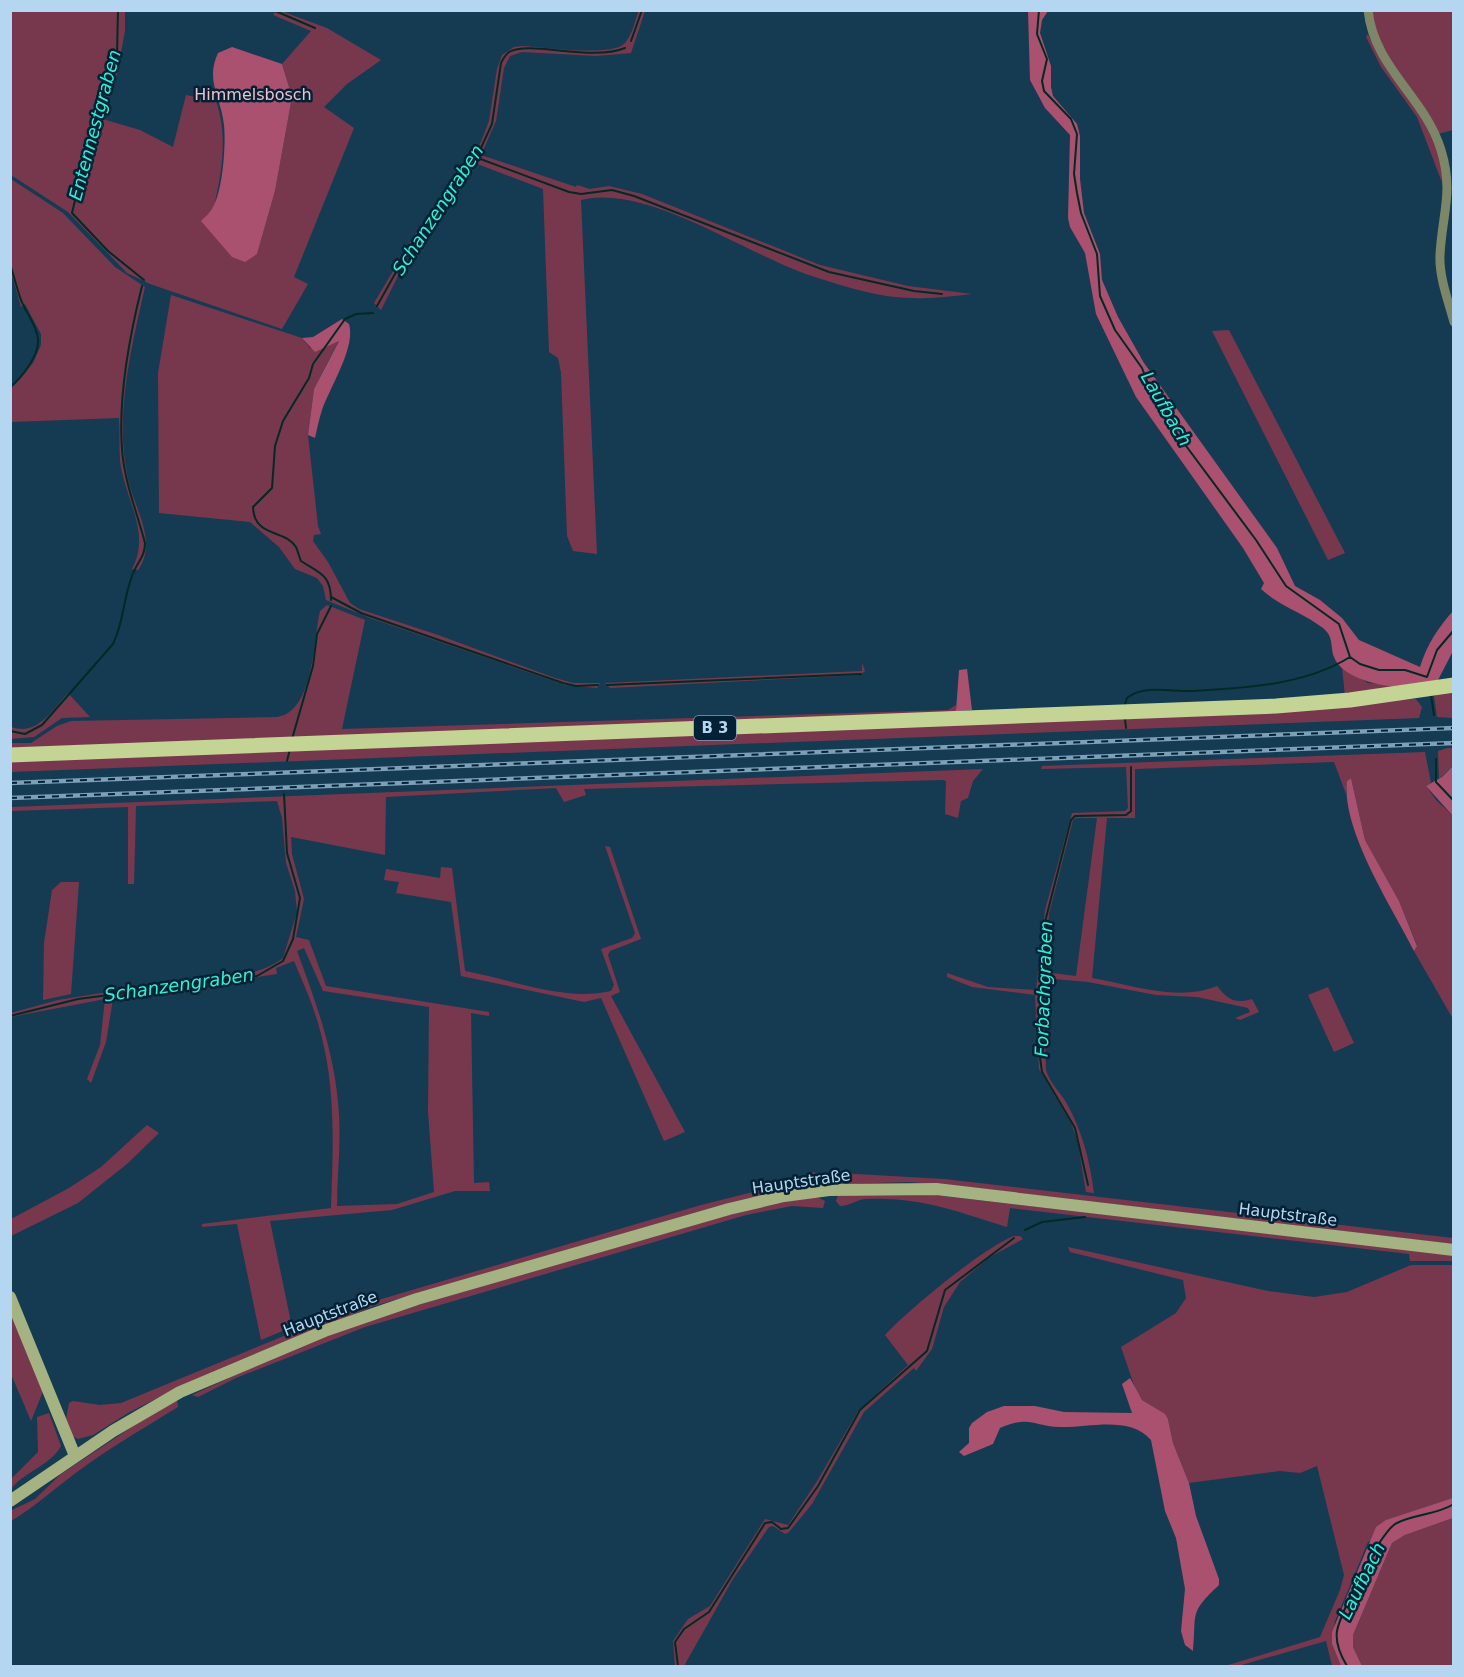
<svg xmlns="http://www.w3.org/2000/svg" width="1464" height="1677" font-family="'DejaVu Sans',sans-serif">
	<rect width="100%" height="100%" fill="#153b53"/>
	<path fill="#77384d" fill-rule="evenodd" d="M639 10 645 11 631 53 596 56 522 52 510 56 504 68 496 121 481 155 576 187 577 185 590 189 609 186 642 194 820 265 908 286 972 294C952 296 932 299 913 298 880 298 846 287 815 277 749 257 649 183 581 200L597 554 573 551 567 536 561 373 558 358 549 352 543 189 475 163 413 246 381 310 374 303 415 234 458 178 481 142 489 121 497 69 502 55 514 47 523 46C543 47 609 57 624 44 632 36 635 21 639 10Z
		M10 11H125V31L117 74 99 118 140 130 173 147 186 95 216 101C228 136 222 171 214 207L257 254 275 191 292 97 282 64 311 31 273 15 276 11H281L327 28 381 60 347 84 324 107 354 128 294 277 308 284 282 329 150 284 127 273 68 212 11 175Z
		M1371 11H1453V130L1438 134 1384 55Z
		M1368 34 1385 66 1417 107 1440 154 1443 185 1417 117 1381 67 1366 37Z
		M11 179 63 213 115 267 145 287C131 349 114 416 128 479 135 510 158 542 138 570L132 569C152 532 124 498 120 460 119 446 120 432 119 418L11 422V389L33 363 41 345V334L25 304 21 307 11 272Z
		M171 295 302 338 310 348 339 340 314 389 308 435 318 526 321 534 314 535 313 541 328 562 350 603 359 609 438 635 555 678 573 683H600L597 688 565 685 370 618 326 600 323 586 317 578 295 569 279 547 250 522 159 513 158 373Z
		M1229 330 1345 553 1328 560 1212 331Z
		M327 605 365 620 342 729 948 710 956 705 957 714 11 749 10 743H31L57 726 71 721 277 717C314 712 313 641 320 611Z
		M862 663 865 671 860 675 610 688 605 683 862 671Z
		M1342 667 1368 683 1411 687 1345 696Z
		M1453 690V718L1437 717 1434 696Z
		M68 693 90 717 62 718 34 737 11 739V727C38 736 51 711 68 693Z
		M1412 699H1416L1422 707 1419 718 11 772 10 760Z
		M1447 748H1453V766L1439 779 1438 751Z
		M1425 752 1431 783 1426 786 1436 800 1453 816V1019L1414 951 1417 945 1399 901 1365 840 1351 778 1347 781 1346 794 1334 762 1135 769V818H1107L1092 978C1132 985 1178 1002 1217 986 1228 1000 1235 1004 1252 999L1259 1012 1240 1020 1235 1018 1250 1012 1248 1008 1197 997 1156 995 1088 982 1043 978 1046 1070C1050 1083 1059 1091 1066 1102 1082 1130 1090 1161 1094 1193L1086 1192 1078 1144 1072 1125 1039 1069 1035 995 972 987 947 977V973L988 987 1036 990 1045 910 1072 813 1125 811 1128 808 1126 767 1041 769 1042 766ZM1076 818H1097L1076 976 1044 972 1049 914 1073 820Z
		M983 769 973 781 968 798 961 801 958 818 945 814 946 781 943 780 584 789 586 795 564 802 556 788 386 797 385 855 291 837 292 854 304 899 296 937 309 940 326 986 489 1012V1016L471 1013 474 1183 489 1182 490 1191H455L392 1210 270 1221 292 1327 261 1340 237 1224 202 1227V1224L331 1208C333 1149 336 1091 321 1034 315 1009 304 985 294 961L276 968 277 974 113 999 106 1042 91 1083 87 1079 100 1045 105 999 11 1017V1013L58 1000 120 990 128 983 140 988C176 983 256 981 283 958L297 912 295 891 286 863 282 818 277 801 136 806 134 884H128V807L11 811V807ZM304 948 323 991 429 1007 428 1111 434 1192 397 1204 337 1206C337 1176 341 1145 339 1115 336 1057 317 1005 297 951Z
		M605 846 610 847 641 939 610 951 608 955 620 992 611 996 685 1132 664 1141 601 998 584 1002 461 976 451 902 396 893 399 882 384 880 386 869 440 878 441 867 452 868 465 971C511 979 564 1002 611 991L614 985 601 949 632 938 635 933Z
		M61 882H79L71 994 43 1000 44 943 52 890Z
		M1328 987 1354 1043 1334 1052 1308 995Z
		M147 1125 159 1133 127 1164 78 1203 11 1236V1219L69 1188 101 1167Z
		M813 1172 821 1175V1183L818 1186 749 1198 697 1212 374 1306 189 1382 128 1413 93 1435 78 1439 72 1436 66 1419 69 1403 73 1401 100 1405 121 1403 325 1319 378 1300 701 1205 797 1181Z
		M838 1173 944 1179 1453 1238V1244L959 1186 910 1182 839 1184 835 1179Z
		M838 1195H934L1453 1255V1261H1410L1409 1254 1010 1208 1007 1227C960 1212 917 1196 867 1199 857 1199 850 1206 840 1206L836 1201Z
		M817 1197 825 1201 823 1208 792 1206 746 1215 365 1327 236 1378 198 1397 192 1395 290 1350 380 1316 689 1225 777 1203Z
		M1014 1236H1020L1023 1239 990 1257 960 1282 944 1307 932 1349 916 1371 914 1368 864 1412 812 1504 789 1532 785 1534 773 1526 769 1527 733 1579 684 1666H675L673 1641 688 1619 710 1606 765 1519 788 1525 816 1483 858 1411 908 1365 885 1335C909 1309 983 1248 1014 1236Z
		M1068 1247 1268 1291 1314 1297 1347 1292 1411 1265H1453V1498L1368 1542 1335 1621 1332 1644 1341 1666H1332L1326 1641 1238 1666H1225L1320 1637 1340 1590 1344 1575 1317 1466 1300 1473 1280 1471 1189 1483 1173 1443 1168 1419 1164 1414 1142 1400 1136 1391 1121 1347 1176 1313 1186 1298 1183 1280 1070 1252Z
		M10 1306 44 1389 31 1421 11 1374Z
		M177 1400 178 1407C144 1428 109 1448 77 1472 55 1488 35 1507 11 1521L10 1511 35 1499 61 1474 153 1413Z
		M49 1413 61 1446C51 1465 24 1472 11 1489V1479L38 1452 37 1417Z
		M1453 1518V1666H1362L1353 1647V1635L1392 1543 1405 1535Z"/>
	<path fill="#a9516e" d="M1028 11H1048L1042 20 1040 33 1051 66V87L1053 96 1077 124 1080 136V179L1084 213 1100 254 1102 280 1118 317 1144 363 1277 548 1295 586 1320 600 1342 618 1359 640 1420 667C1427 644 1438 628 1453 611V651L1438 680C1430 682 1420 686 1412 687 1390 689 1342 680 1334 657 1330 646 1334 637 1323 628 1304 613 1279 606 1261 589L1264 583 1243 548 1136 397 1096 314 1085 253 1070 227 1068 218 1070 135 1045 108 1030 80Z
		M232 47 282 64 292 97 275 191 257 254 245 262 232 257 201 221C205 217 211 212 213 207 223 190 226 144 224 125 221 97 205 81 218 53Z
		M342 319 349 324C356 347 330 387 322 410 319 419 317 429 315 438L308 435 314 389 339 341 315 352 302 338 313 337Z
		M967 669 972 710 956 711 959 670Z
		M1453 766V816L1426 786 1442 777Z
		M1351 778 1365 840 1399 901 1417 946 1414 951C1392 907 1341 830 1347 781Z
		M1130 1378 1142 1400 1165 1414 1168 1419 1173 1443 1189 1483 1196 1516 1219 1579V1585C1188 1614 1197 1613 1193 1651L1185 1645 1181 1631 1185 1589 1176 1538 1165 1511 1151 1440C1129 1415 1089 1428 1060 1427 1032 1426 1031 1415 1000 1428L993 1444 964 1456 959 1452 969 1443V1428L972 1423 987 1412 1004 1406H1035L1064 1412 1132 1413 1122 1384Z
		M1453 1498V1518L1405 1535 1392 1543 1353 1635V1647L1362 1666H1341L1332 1644V1632L1376 1527 1386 1520Z"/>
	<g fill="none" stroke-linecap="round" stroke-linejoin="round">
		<path stroke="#002a24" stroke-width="2" d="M118 10 117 55 93 124 72 213 108 251 144 280
			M273 10 315 28
			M1039 10 1037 34 1047 59 1042 81 1044 91 1071 119 1077 134 1074 174 1077 193 1081 213 1097 254 1100 296 1115 330 1142 368 1149 386 1172 427 1256 540 1286 586 1339 624 1350 657 1360 664 1379 670H1405L1427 677
			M631 41 642 10
			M475 157 569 192 581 194 612 190 634 196 829 272 914 291 942 294
			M10 264C14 276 17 289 21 300 26 313 37 325 38 339 40 354 22 378 10 387
			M377 306 414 240 479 152 492 124 501 63C503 59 505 55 509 52 530 40 591 62 625 48
			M331 597 361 613 563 683 576 686 598 685
			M331 600C331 574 319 573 301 561 299 557 298 551 296 547 285 529 254 538 253 507L272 488 275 446 283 421 309 378 313 364 345 319 356 314 373 313
			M1427 677 1437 650 1454 630
			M607 685 861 674
			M1431 695 1434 715
			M1124 707 1127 698C1144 684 1173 692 1194 691 1246 688 1305 685 1350 657
			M1125 719 1126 728
			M10 731 25 734 42 725 113 644C125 620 123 593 135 569 140 559 145 555 145 543 137 512 124 481 122 449 118 396 129 338 142 286
			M292 739 313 666 317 634 331 606
			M1436 759V782L1454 801
			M287 761 290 749
			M10 1016 78 999 257 976 283 961 293 939 300 898 287 853 284 794
			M1088 1185 1075 1128 1042 1072 1038 1043 1045 922 1071 820 1075 816 1126 815 1131 811V767
			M1025 1230 1042 1222 1085 1217
			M678 1666 675 1642 684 1629 709 1612 765 1523 772 1522 781 1529 788 1528 818 1486 860 1410 927 1351 945 1290 1014 1238
			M1347 1666C1341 1656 1335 1644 1337 1631 1340 1613 1381 1530 1397 1523 1415 1514 1436 1515 1454 1504"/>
		<path stroke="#7e8668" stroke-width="9" d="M1368 10C1374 68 1425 97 1441 150 1454 192 1442 214 1440 255 1439 277 1448 300 1454 322"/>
		<path stroke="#a5b282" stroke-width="12" d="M10 1297 75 1456
			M10 1501 113 1431 180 1392 327 1330 417 1299 729 1209 784 1196 829 1190 936 1189 1454 1250"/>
		<path stroke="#c3d495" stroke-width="15" d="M10 755 1276 706 1350 700 1454 685"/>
		<g stroke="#7da0b9" stroke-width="4.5">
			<path id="rail" d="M10 783 1454 728
				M10 798 1454 743"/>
		</g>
		<use href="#rail" stroke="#032134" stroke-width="2" stroke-dasharray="7" stroke-linecap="butt"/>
	</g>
	<g text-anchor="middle" stroke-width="5" stroke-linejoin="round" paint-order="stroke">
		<rect fill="#032134" stroke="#80a0b8" stroke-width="1.5" x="694" y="716" width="42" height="24" rx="4.5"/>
		<g font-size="15" font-weight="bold" fill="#b5d6f0">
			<text x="715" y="733">B 3</text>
		</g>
		<g font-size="16" fill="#f3c0ce" stroke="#032134">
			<text x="253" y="100">Himmelsbosch</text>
		</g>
		<g font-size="16" fill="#b5d6f0" stroke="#032134">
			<text transform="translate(801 1181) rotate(-8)" y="6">Hauptstraße</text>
			<text transform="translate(1288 1214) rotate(7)" y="6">Hauptstraße</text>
			<text transform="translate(330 1313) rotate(-21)" y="6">Hauptstraße</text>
		</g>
		<g font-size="18" font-style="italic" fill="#2cf2d7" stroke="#032134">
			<text transform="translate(95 125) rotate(-75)" y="6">Entennestgraben</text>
			<text transform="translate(438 210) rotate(-57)" y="6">Schanzengraben</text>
			<text transform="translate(1166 409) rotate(60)" y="6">Laufbach</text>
			<text transform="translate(179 985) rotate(-8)" y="6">Schanzengraben</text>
			<text transform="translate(1044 989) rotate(-88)" y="6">Forbachgraben</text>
			<text transform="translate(1362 1581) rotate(-64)" y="6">Laufbach</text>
		</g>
	</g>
	<rect width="1464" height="1677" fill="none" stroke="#b5d6f0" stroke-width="24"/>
</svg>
